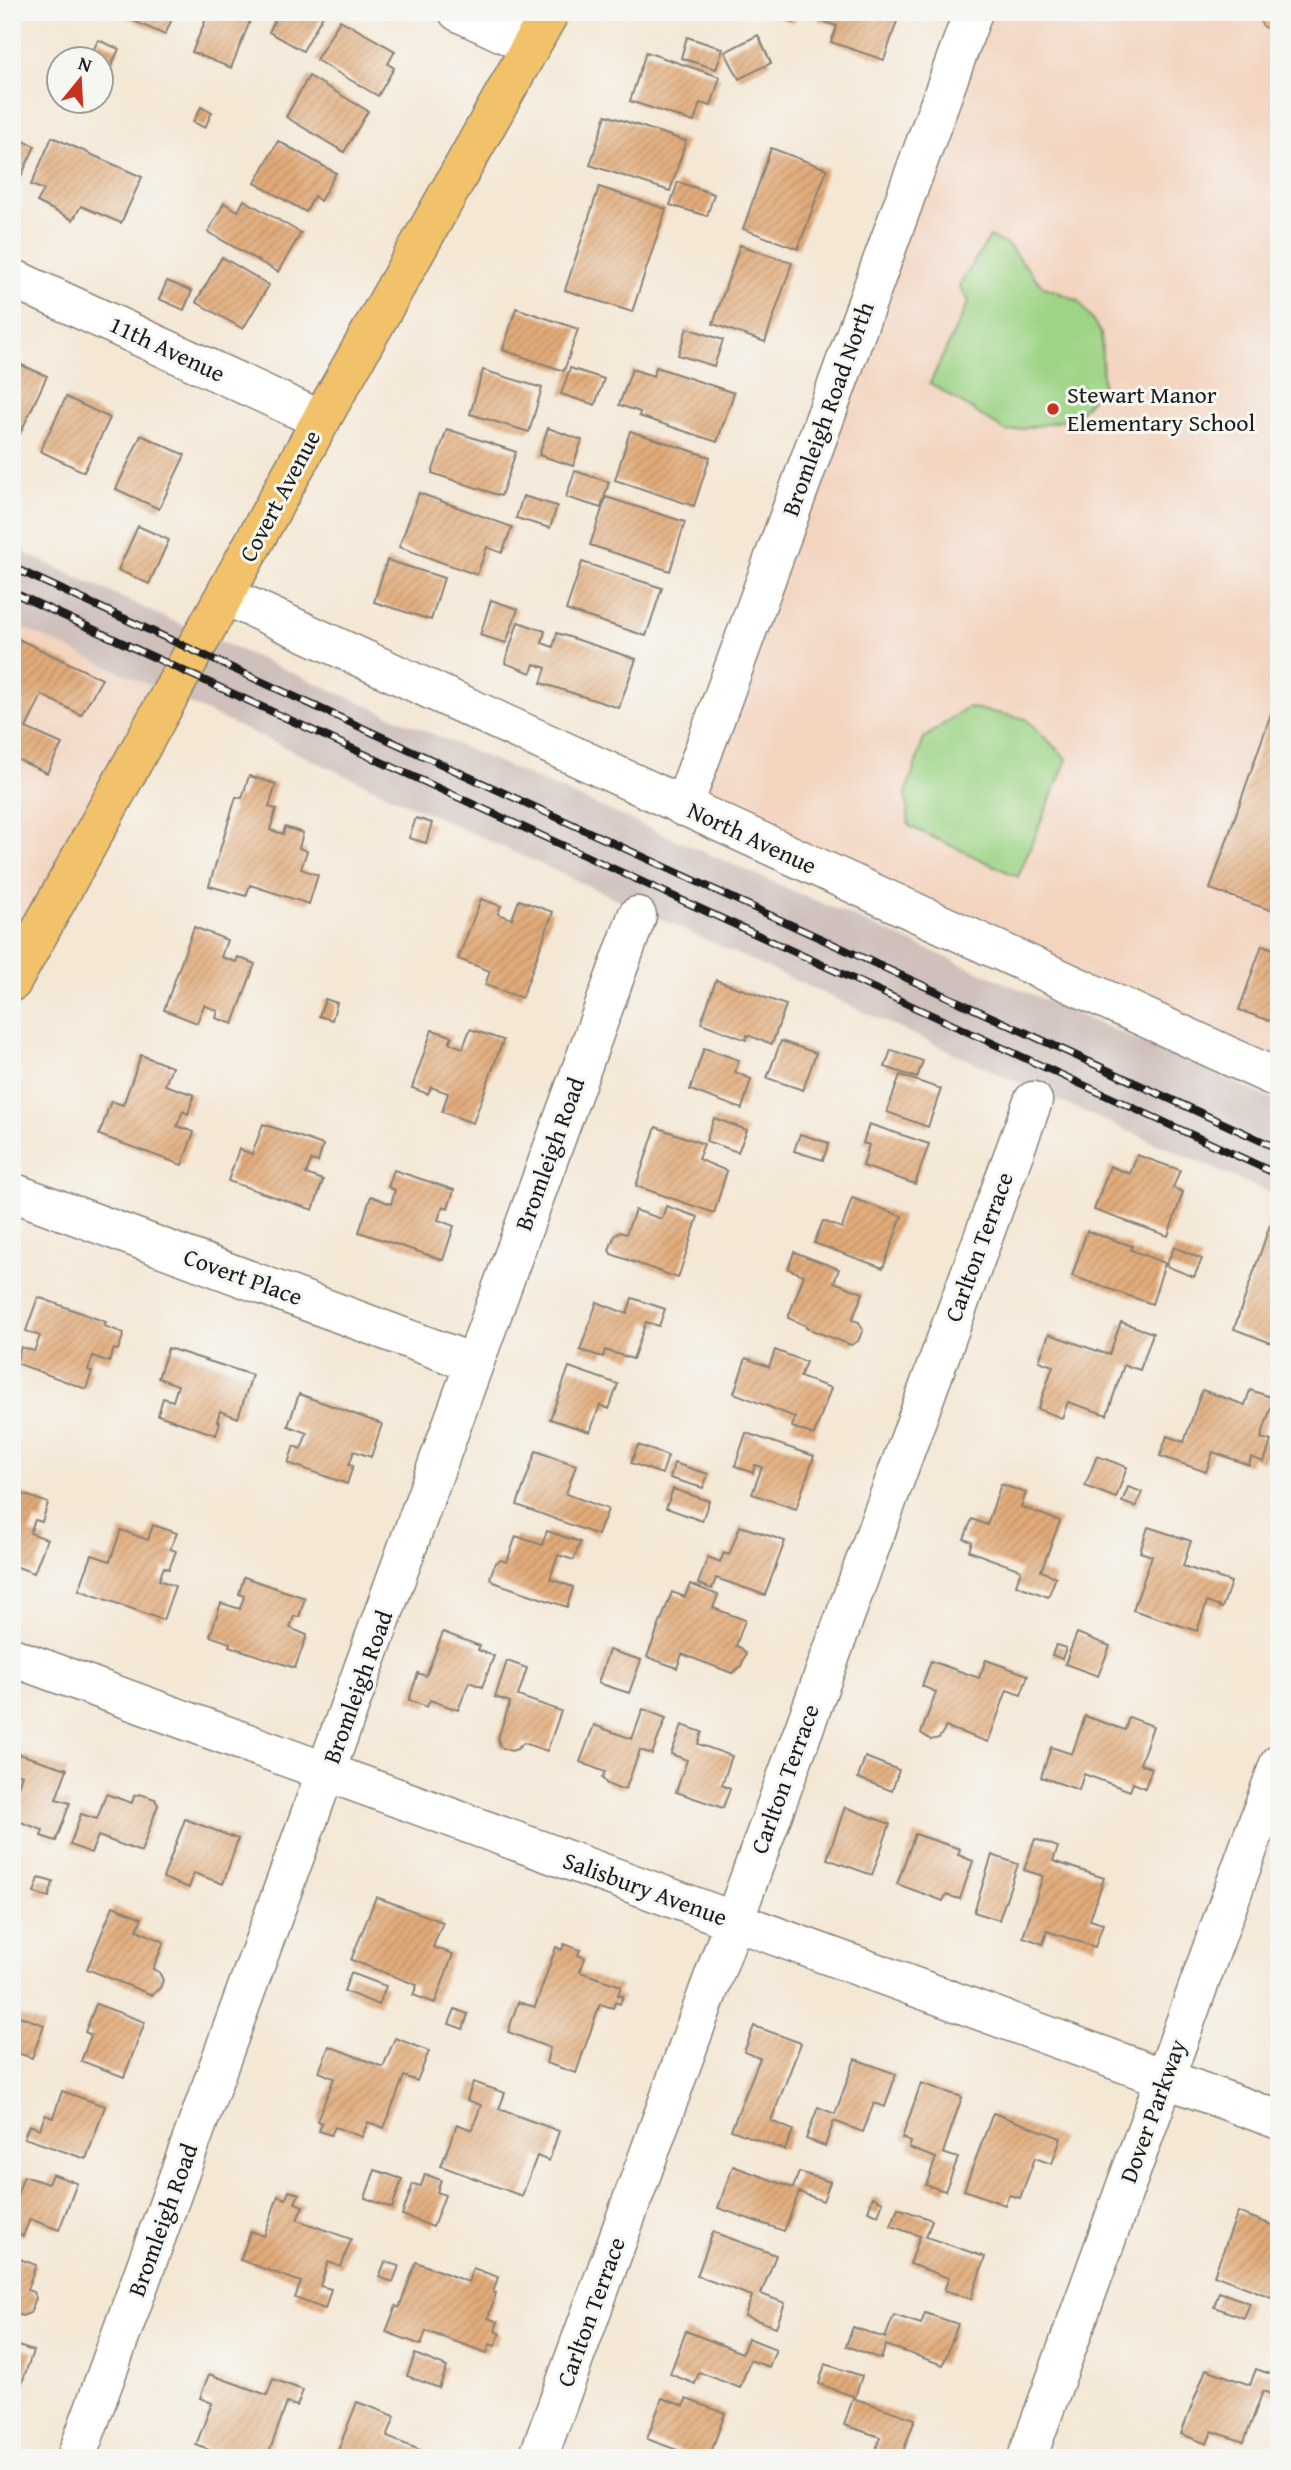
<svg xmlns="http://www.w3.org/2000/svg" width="1291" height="2470" font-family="'Gentium Book Plus',serif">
	<defs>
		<pattern id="building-hatch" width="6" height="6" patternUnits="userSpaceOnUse" patternTransform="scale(1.75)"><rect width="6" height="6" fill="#e1aa79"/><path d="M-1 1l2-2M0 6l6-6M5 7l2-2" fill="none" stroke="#c09268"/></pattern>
	</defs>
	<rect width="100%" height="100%" fill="#f6f6f2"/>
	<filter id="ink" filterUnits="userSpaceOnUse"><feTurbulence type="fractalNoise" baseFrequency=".0143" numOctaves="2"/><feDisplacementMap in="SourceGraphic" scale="14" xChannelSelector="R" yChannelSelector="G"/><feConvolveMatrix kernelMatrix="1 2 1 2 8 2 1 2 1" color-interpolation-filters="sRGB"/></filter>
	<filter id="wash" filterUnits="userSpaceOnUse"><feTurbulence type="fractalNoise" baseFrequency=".00686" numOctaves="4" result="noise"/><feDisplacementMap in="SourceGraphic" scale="28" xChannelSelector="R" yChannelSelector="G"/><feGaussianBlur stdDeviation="1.57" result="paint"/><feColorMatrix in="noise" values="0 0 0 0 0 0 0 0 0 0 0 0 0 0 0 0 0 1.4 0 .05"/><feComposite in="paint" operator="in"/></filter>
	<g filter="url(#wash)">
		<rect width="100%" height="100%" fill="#f4e7d4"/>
		<path fill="#f3d4bf" d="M973 12H1279V1079L683 807Z
			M12 623 180 701 12 1004Z"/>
		<path fill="#cfc0bb" d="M12 547 173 621 1279 1102V1197L1039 1092 12 623Z"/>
		<path fill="#9ed486" stroke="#5d7851" stroke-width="2" d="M990 237 1009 246 1042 286 1078 300 1101 333 1103 386 1075 418 1007 432 930 383 969 301 959 286Z
			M967 707 1026 719 1067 759 1018 877 909 826 906 793 924 738Z"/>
		<g id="blocks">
			<path fill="url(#building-hatch)" d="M128 12H175L165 35 125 17Z
				M209 12H242L252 16 231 68 192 52Z
				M279 12H318L323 15 303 51 269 32Z
				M764 12H798L794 23Z
				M820 12H900L884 60 831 42 837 26 818 20Z
				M340 20 395 51 388 64 394 68 378 96 316 60Z
				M758 35 771 63 739 79 725 52Z
				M687 37 723 49 716 69 681 58Z
				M98 40 119 49 104 82 102 81V60H89Z
				M646 52 720 77 711 106 700 103 694 122 630 101Z
				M309 76 368 111 344 152 286 117Z
				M201 107 212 112 205 128 193 122Z
				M606 115 686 141 670 191 590 165Z
				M15 137 35 146 19 181 12 178V143Z
				M52 137 142 177 121 223 81 206 73 220 37 202 44 190 31 185Z
				M278 141 336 173 320 201 314 196 306 212 255 183Z
				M771 148 827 169 798 249 743 229Z
				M678 182 714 194 707 216 670 205Z
				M599 187 666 209 632 312 565 290Z
				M244 200 301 233 278 272 208 232 224 203 238 211Z
				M740 245 792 263 765 342 713 324Z
				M222 257 269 285 243 329 196 302Z
				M167 281 192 291 184 310 159 299Z
				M516 308 578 329 564 371 503 350Z
				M687 328 723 340 714 366 678 355Z
				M12 361 47 376 20 434 12 430Z
				M656 367 734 393 717 442 639 416 640 412 619 405 632 369 653 376Z
				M570 368 604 379 595 405 561 394Z
				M483 370 542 388 529 432 470 414Z
				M66 397 110 418 84 472 40 451Z
				M548 428 582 440 573 466 539 455Z
				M447 429 516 452 501 496 432 473Z
				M630 431 710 457 694 506 615 480Z
				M141 435 185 455 159 509 116 489Z
				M575 471 609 482 601 508 566 497Z
				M419 493 512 527 502 553 487 547 477 575 399 547Z
				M523 496 557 506 550 528 516 518Z
				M606 497 685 522 670 571 590 545Z
				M138 526 169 540 149 584 118 570Z
				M387 560 444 578 431 620 374 602Z
				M582 562 662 588 646 636 566 610Z
				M491 600 518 609 506 643 480 635Z
				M518 622 545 631 542 643 553 647 557 633 636 659 619 708 541 683 546 668 534 664 531 673 505 663Z
				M12 636 102 679 81 715 42 695 26 728 62 744 47 773 12 757Z
				M1274 705 1279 707V913L1210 889Z
				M249 776 276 784 269 807 276 809 270 830 283 834 285 827 303 833 299 848 307 851 301 869 318 875 309 904 250 885 246 896 209 886 236 797 242 798Z
				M416 818 432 823 426 843 409 838Z
				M481 899 501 906 498 914 512 919 519 900 553 912 522 998 485 985 490 971 458 959Z
				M194 927 227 940 221 957 236 962 238 957 255 964 233 1024 216 1018 218 1011 204 1005 197 1023 164 1010Z
				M1262 945 1279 951V1024L1239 1010Z
				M716 980 786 1005 772 1044 747 1035 746 1040 701 1023Z
				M325 999 337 1003 332 1020 319 1016Z
				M470 1029 503 1040 473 1123 442 1112 448 1093 431 1087 428 1094 412 1088 432 1030 452 1036 449 1043 463 1048Z
				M781 1041 816 1053 803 1090 767 1078Z
				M704 1048 739 1060 735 1072 751 1079 742 1109 690 1090Z
				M891 1050 923 1061 917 1078 885 1067Z
				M141 1055 172 1067 165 1085 194 1095 188 1114 183 1111 177 1126 194 1132 182 1165 99 1135 111 1101 123 1105Z
				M900 1075 941 1089 928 1127 887 1112Z
				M714 1118 747 1130 738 1152 706 1141Z
				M263 1124 323 1145 318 1162 311 1160 306 1174 323 1180 313 1210 228 1181 239 1149 252 1154Z
				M869 1124 929 1144 915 1184 863 1166 869 1145 863 1143Z
				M656 1127 704 1144 698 1159 727 1171 714 1213 636 1186Z
				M800 1134 829 1143 823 1160 794 1151Z
				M1137 1155 1180 1170 1173 1188 1183 1192 1168 1236 1094 1210 1110 1166 1130 1174Z
				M394 1170 454 1190 448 1208 443 1206 438 1220 454 1226 443 1260 359 1232 371 1196 391 1204 395 1190 388 1187Z
				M852 1198 902 1216 883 1268 814 1243 823 1221 842 1228Z
				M666 1206 698 1217 678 1278 611 1254 609 1250 615 1235 620 1232 626 1234 635 1210 662 1219Z
				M1270 1225 1279 1228V1346L1234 1329Z
				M1087 1231 1132 1246 1131 1250 1165 1263 1152 1304 1072 1276Z
				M1174 1247 1202 1259 1194 1277 1166 1266Z
				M794 1252 839 1269 834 1282 863 1293 852 1320 859 1322 863 1330 858 1341 851 1345 806 1328 807 1326 788 1318 804 1275 788 1269Z
				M38 1297 106 1322 104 1326 124 1333 118 1350 114 1349 109 1362 93 1356 88 1370 92 1372 86 1389 16 1363 21 1347 34 1351 40 1336 26 1331Z
				M632 1298 665 1309 659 1326 646 1322 633 1359 605 1350 603 1357 580 1350 597 1302 627 1314Z
				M1121 1322 1153 1333 1140 1370 1124 1365 1107 1415 1068 1402 1062 1418 1038 1409 1053 1366 1039 1361 1049 1334 1109 1355Z
				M168 1348 252 1375 238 1418 220 1411 217 1421 220 1422 216 1435 158 1415 163 1398 173 1401 178 1385 158 1378Z
				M775 1350 806 1362 800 1377 831 1388 814 1435 792 1427 795 1417 734 1393 746 1358 769 1367Z
				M569 1367 618 1384 609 1409 600 1405 590 1432 550 1419Z
				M1202 1390 1245 1405 1250 1390 1274 1398 1261 1438 1271 1441 1264 1462 1251 1457 1249 1465 1213 1452 1206 1472 1160 1456 1167 1436 1184 1442Z
				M299 1394 382 1424 371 1457 354 1451 349 1465 353 1466 347 1484 288 1463 294 1446 301 1449 307 1433 288 1426Z
				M746 1433 814 1456 796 1509 752 1494 762 1467 755 1465 753 1473 735 1466Z
				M638 1445 668 1456 662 1474 631 1463Z
				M536 1451 576 1465 566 1494 608 1509 598 1535 517 1505Z
				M1097 1456 1127 1467 1116 1498 1085 1486Z
				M674 1463 708 1474 703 1488 670 1478Z
				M1001 1484 1026 1493 1021 1507 1060 1521 1041 1571 1056 1577 1048 1597 1016 1585 1021 1570 969 1551 972 1542 964 1539 972 1519 987 1525Z
				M1128 1487 1142 1492 1136 1507 1122 1502Z
				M673 1489 709 1501 702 1521 666 1508Z
				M12 1490 48 1503 42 1522 35 1520 30 1533 47 1539 34 1573 12 1565Z
				M153 1525 177 1533 170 1549 176 1551 169 1569 164 1567 159 1580 175 1586 163 1620 79 1590 92 1555 110 1561 121 1530 148 1540Z
				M740 1526 785 1541 765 1595 716 1578 712 1589 698 1584 708 1557 720 1562 724 1553 729 1555Z
				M1148 1527 1191 1541 1183 1566 1231 1582 1222 1608 1207 1602 1197 1631 1133 1610 1152 1556 1140 1552Z
				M547 1531 580 1542 574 1560 558 1555 550 1579 573 1587 567 1607 493 1582 490 1578 495 1563 501 1560 507 1562 516 1536 542 1545Z
				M244 1577 305 1598 299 1617 294 1616 290 1628 307 1635 295 1668 229 1646 230 1643 210 1636 221 1603 240 1609 244 1596 239 1594Z
				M690 1584 718 1595 713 1608 745 1620 736 1646 741 1648 746 1654 741 1666 732 1673 682 1654 677 1668 647 1657 672 1592 685 1597Z
				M443 1632 480 1646 478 1650 494 1656 482 1687 469 1682 458 1710 430 1700 427 1707 409 1700 418 1673 426 1676Z
				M1077 1633 1110 1646 1098 1676 1065 1664Z
				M1056 1645 1066 1648 1062 1659 1052 1655Z
				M609 1650 641 1660 629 1693 598 1683Z
				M986 1660 1028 1675 1021 1695 1007 1690 988 1742 946 1727 939 1738 931 1740 921 1733 936 1692 922 1686 931 1661 979 1678Z
				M507 1661 527 1668 518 1696 561 1711 547 1751 524 1743 517 1749 511 1751 500 1747 498 1738 510 1702 495 1697Z
				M643 1709 666 1718 652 1754 640 1750 626 1788 619 1789 607 1784 602 1778 605 1772 580 1762 594 1725 632 1739Z
				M1085 1716 1125 1730 1129 1717 1153 1726 1140 1764 1152 1768 1145 1788 1133 1783 1130 1791 1084 1774 1079 1790 1041 1777 1051 1747 1072 1754Z
				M682 1725 702 1732 698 1744 732 1756 722 1785 730 1789 723 1808 676 1792 687 1760 671 1754Z
				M19 1754 67 1769 56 1799 70 1803 56 1841 41 1836 43 1830 12 1819V1804L22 1775 13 1772Z
				M865 1757 899 1770 892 1791 858 1778Z
				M106 1794 132 1803 134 1796 140 1794 155 1799 158 1805 141 1852 98 1836 91 1853 70 1845 81 1814 97 1819Z
				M845 1807 890 1824 872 1875 827 1859Z
				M185 1819 238 1839 223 1884 194 1873 189 1888 163 1878Z
				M915 1834 960 1849 958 1855 973 1861 960 1899 946 1895 943 1901 897 1884Z
				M1035 1839 1058 1847 1053 1861 1104 1878 1090 1920 1103 1924 1095 1947 1047 1931 1043 1944 1023 1937 1043 1876 1024 1870Z
				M992 1855 1018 1864 999 1920 974 1912Z
				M39 1878 53 1882 49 1897 34 1893Z
				M376 1897 443 1922 433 1947 453 1954 435 2003 413 1995 417 1985 351 1960Z
				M113 1906 142 1918 137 1930 164 1942 153 1969 159 1972 163 1980 160 1988 152 1995 87 1969Z
				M564 1944 580 1950 578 1955 585 1958 580 1972 621 1986 618 1995 623 1996 620 2004 615 2002 613 2008 600 2004 576 2073 546 2063 550 2048 508 2032 518 2002 535 2007 556 1947 562 1950Z
				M351 1973 386 1986 379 2005 344 1991Z
				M96 2004 145 2022 124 2077 81 2061 91 2035 85 2032Z
				M455 2009 468 2014 463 2029 449 2024Z
				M14 2014 44 2025 32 2058 12 2051Z
				M754 2026 801 2043 771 2121 793 2130 785 2150 731 2130 760 2058 744 2052Z
				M395 2038 429 2051 417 2081 404 2076 384 2128 368 2122 362 2137 335 2127 331 2135 319 2131 322 2123 317 2121 334 2078 319 2072 329 2046 383 2067Z
				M855 2059 896 2074 885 2107 874 2103 863 2132 834 2121 825 2146 806 2139 818 2107 835 2114Z
				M473 2082 505 2093 499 2109 559 2131 549 2161 537 2156 522 2196 441 2166 457 2124 472 2130 481 2105 467 2100Z
				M921 2083 962 2097 943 2153 958 2158 945 2191 926 2185 936 2158 909 2148 911 2142 902 2138Z
				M62 2091 105 2106 86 2159 24 2138 29 2125 40 2129 45 2115 53 2118Z
				M993 2113 1061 2138 1052 2164 1035 2158 1020 2198 1009 2195 1005 2205 964 2190Z
				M733 2166 793 2188 799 2172 830 2182 823 2201 799 2192 784 2231 718 2208Z
				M375 2170 402 2179 392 2208 365 2198Z
				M52 2174 77 2183 59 2230 30 2219 23 2236 12 2232V2208L24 2176 48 2184Z
				M425 2174 441 2180 437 2192 445 2195 433 2227 402 2215 413 2184 421 2186Z
				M289 2191 299 2194 295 2203 303 2206 297 2220 351 2239 341 2267 328 2262 320 2286 331 2289 325 2309 295 2298 301 2282 240 2260 251 2231 264 2236 278 2196 286 2199Z
				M873 2197 883 2202 878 2215 868 2211Z
				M898 2208 932 2220 926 2237 985 2257 971 2299 944 2290 949 2278 910 2264 920 2236 891 2226Z
				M1238 2212 1279 2228V2300L1214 2275Z
				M713 2232 776 2255 761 2294 785 2303 776 2327 745 2316 752 2296 697 2276Z
				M12 2256 36 2265 27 2290 33 2292 36 2298 30 2313 22 2316 12 2312Z
				M385 2262 399 2266 393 2282 379 2277Z
				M416 2262 468 2282 473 2268 498 2277 493 2292 496 2293 488 2318 498 2322 495 2331 500 2334 495 2346 490 2344 487 2353 426 2331 421 2345 386 2332 396 2306 399 2308Z
				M1219 2292 1250 2303 1244 2318 1214 2307Z
				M925 2313 958 2324 943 2365 886 2345 881 2359 846 2346 853 2327 885 2338 894 2315 921 2324Z
				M686 2331 742 2353 748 2338 776 2349 769 2367 750 2360 740 2388 699 2372 695 2384 670 2374Z
				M12 2344 33 2351 13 2409H12Z
				M415 2354 447 2367 439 2388 407 2376Z
				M825 2364 862 2376 855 2397 819 2384Z
				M1206 2369 1250 2385 1256 2369 1279 2377V2397L1263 2391 1244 2442 1212 2431 1207 2444 1181 2434Z
				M209 2374 267 2395 273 2379 303 2390 297 2406 287 2403 267 2458H230L196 2445 212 2403 200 2398Z
				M662 2398 684 2406 686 2399 725 2413 709 2458H699L647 2439Z
				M853 2398 915 2419 901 2457 876 2449 880 2437 844 2425Z
				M357 2402 395 2416 387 2437 440 2458H335Z"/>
		</g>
	</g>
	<g filter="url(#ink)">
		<use href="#blocks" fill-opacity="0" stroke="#888278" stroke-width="2"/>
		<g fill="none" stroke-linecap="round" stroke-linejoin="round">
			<g stroke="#888278" stroke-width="41">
				<path id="minor" d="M458 12 531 46
					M12 278 321 420
					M226 596 1279 1079
					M683 807 973 12
					M12 1192 473 1363
					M12 1657 1279 2120
					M76 2458 637 916
					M538 2458 1033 1101
					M1027 2458 1279 1764"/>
			</g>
			<g stroke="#888278" stroke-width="41">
				<path id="major" d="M1277 12 1279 13
					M12 982 321 420 550 12"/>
			</g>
			<use href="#minor" stroke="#fff" stroke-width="38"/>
			<use href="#major" stroke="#f2c26a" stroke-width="38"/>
			<g stroke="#1c1c1c" stroke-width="8">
				<path id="rail" d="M12 567 1279 1149
					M12 592 1279 1175"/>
			</g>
			<use href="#rail" stroke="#f6f6f2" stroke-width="5" stroke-dasharray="16" stroke-linecap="butt"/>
		</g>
	</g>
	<circle fill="#c8321e" stroke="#f6f6f2" stroke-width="2.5" cx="1053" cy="409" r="7"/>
	<g text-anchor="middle" stroke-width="6" stroke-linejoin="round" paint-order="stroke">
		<g font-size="24" fill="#1c1c1c" stroke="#f6f6f2">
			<text transform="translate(167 349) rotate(25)" y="8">11th Avenue</text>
			<text transform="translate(828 409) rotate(-70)" y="8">Bromleigh Road North</text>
			<text transform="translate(280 496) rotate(-62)" y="8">Covert Avenue</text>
			<text transform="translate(752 838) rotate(25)" y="8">North Avenue</text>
			<text transform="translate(550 1154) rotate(-70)" y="8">Bromleigh Road</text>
			<text transform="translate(979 1247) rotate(-70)" y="8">Carlton Terrace</text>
			<text transform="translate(243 1277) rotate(20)" y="8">Covert Place</text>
			<text transform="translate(358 1687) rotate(-70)" y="8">Bromleigh Road</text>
			<text transform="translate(785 1779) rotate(-70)" y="8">Carlton Terrace</text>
			<text transform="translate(645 1889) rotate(20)" y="8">Salisbury Avenue</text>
			<text transform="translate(1153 2111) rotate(-70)" y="8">Dover Parkway</text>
			<text transform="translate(163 2220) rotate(-70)" y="8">Bromleigh Road</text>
			<text transform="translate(591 2312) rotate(-70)" y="8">Carlton Terrace</text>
		</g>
		<g font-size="24" fill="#1c1c1c" stroke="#f6f6f2" text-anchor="start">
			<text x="1067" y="403">Stewart Manor<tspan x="1067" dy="28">Elementary School</tspan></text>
		</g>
	</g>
	<rect width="1291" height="2470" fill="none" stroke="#f6f6f2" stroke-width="42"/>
	<g transform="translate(80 80) rotate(18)"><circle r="33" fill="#f6f6f2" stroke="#9f9f9c" stroke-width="2"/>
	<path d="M0-5L12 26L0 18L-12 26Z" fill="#c8321e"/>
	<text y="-10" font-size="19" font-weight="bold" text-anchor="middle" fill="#1c1c1c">N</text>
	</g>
</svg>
